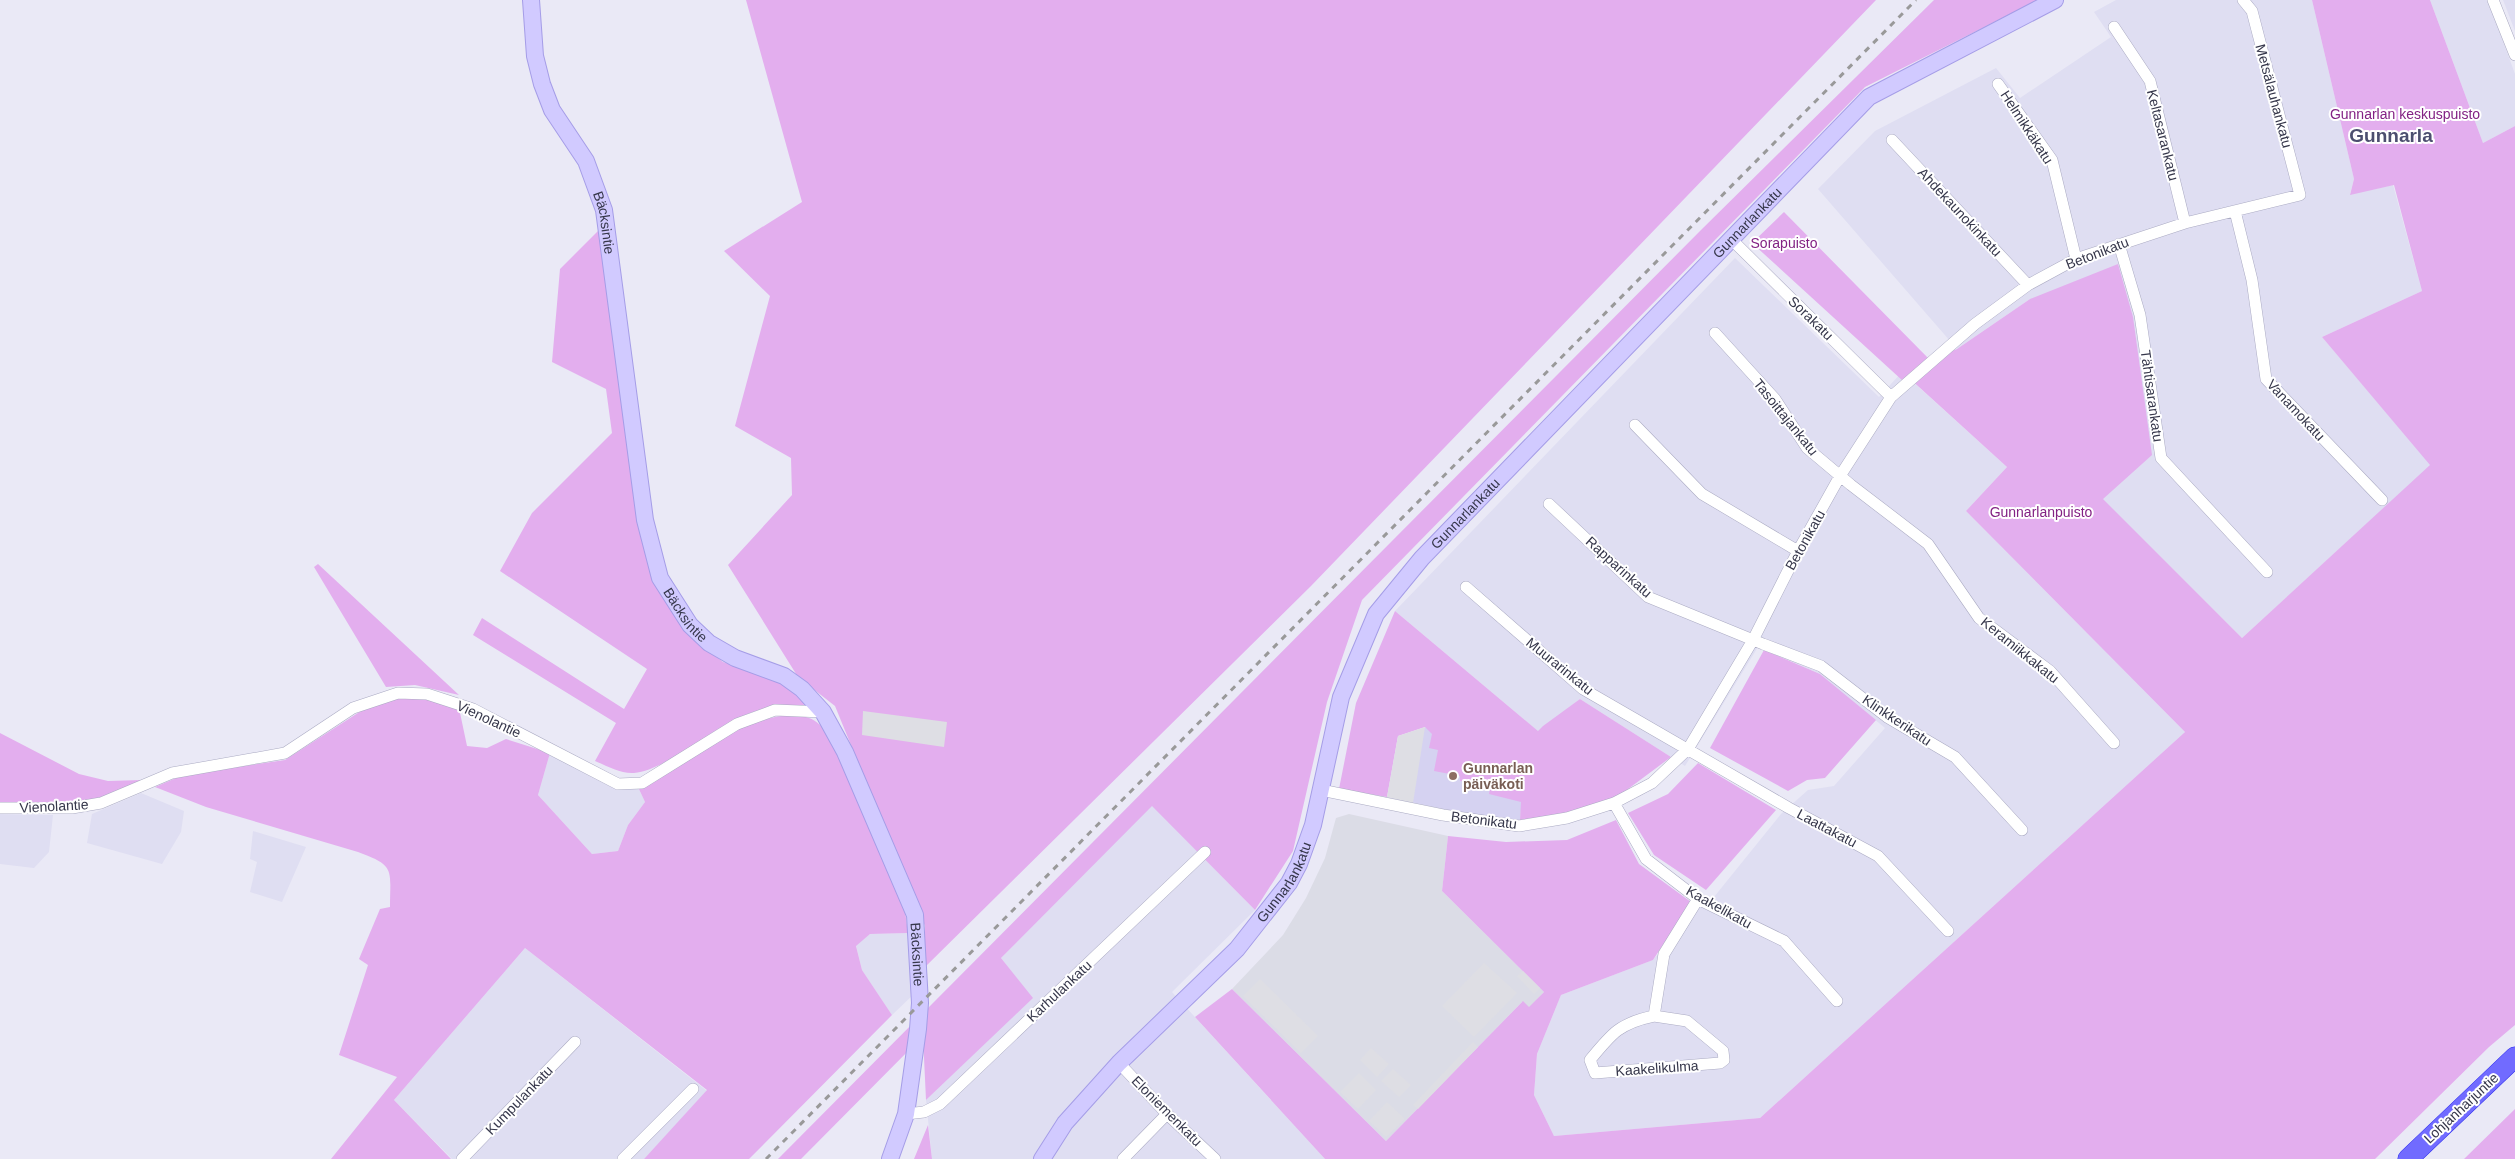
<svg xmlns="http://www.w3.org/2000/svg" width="2515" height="1159" font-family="Arial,sans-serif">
	<rect width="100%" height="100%" fill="#eae9f6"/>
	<path fill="#dfdef2" d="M2116 0H2312L2354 179 2350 194 2393 185 2422 291 2322 337 2431 465 2242 638 2102 499 2030 299 1957 349 1818 189 1875 131 1996 68 2020 98 2111 37 2094 12Z
		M2430 0H2488L2515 74V126L2483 143Z
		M2503 0H2515V31Z
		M1735 258 1879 397 1902 372 2007 467 1966 511 2185 732 1760 1118 1554 1136 1534 1095 1537 1054 1561 995 1653 960 1696 909 1714 897 1781 814 1808 790 1834 786 1885 728 1820 674 1758 647 1685 766 1580 699 1539 732 1395 611Z
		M550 753 638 787 645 802 628 825 618 851 592 854 538 795Z
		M141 793 184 811 181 832 162 864 87 843 92 814Z
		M1152 805 1255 910 1172 992 1325 1159H932L926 1100 1032 998 1001 958Z
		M0 814 53 815 49 852 34 868 0 864Z
		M253 831 306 847 282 902 250 892 257 862 250 859Z
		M908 933 914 994 892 1015 862 970 856 945 870 934Z
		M525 948 707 1091 644 1159H452L394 1100Z"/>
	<path fill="#dbdce6" d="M1349 814 1448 836 1442 891 1544 992 1529 1008 1522 1002 1386 1141 1232 989 1283 935 1306 898 1325 858 1336 818Z"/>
	<path fill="#d5d2f1" d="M1425 727 1523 791 1520 820 1481 817 1387 797Z"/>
	<path fill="#e3aeee" d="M746 0H1876L1311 586 923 969 925 926 835 706 798 677 728 565 792 495 791 458 735 426 770 296 724 251 802 202Z
		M1934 0H2038L1865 87 1362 600 1327 702 1293 851 1255 910 1152 806 1001 958 1033 998 926 1100 923 1036 801 1159H778L1701 230Z
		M2312 0H2430L2483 143 2515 126V1025L2489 1047 2375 1159H1325L1195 1017 1232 989 1386 1141 1523 1001 1529 1007 1544 992 1442 891 1448 836 1506 842 1567 840 1616 820 1639 864 1691 902 1653 960 1561 995 1537 1054 1534 1095 1554 1136 1760 1118 2185 732 1966 511 2007 467 1908 377 1903 381 1752 243 1784 212 1928 358 1924 362 1957 349 2030 299 2118 264 2133 317 2152 455 2103 499 2242 638 2430 465 2322 337 2422 291 2394 185 2350 195 2354 179Z
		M599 230 657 583 691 637 723 662 772 677 808 703C800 708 792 705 782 706 773 706 762 709 753 712 715 724 668 770 634 773 621 774 607 766 595 761L616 723 473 635 482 618 624 709 647 669 500 571 532 513 612 433 606 389 552 362 560 269Z
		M318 564 459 695 415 685 386 687 314 567Z
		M1395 611 1538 731 1543 726 1580 699 1671 757 1620 795 1574 812 1520 820 1521 802 1489 794 1490 787 1460 781V776L1434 771 1438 750 1429 748 1432 734 1425 727 1398 736 1387 797 1339 789 1356 703Z
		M1764 650 1820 674 1876 720 1825 778 1807 780 1788 791 1710 748Z
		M401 697 429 699 459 708 467 746 487 748 506 739 550 753 538 795 592 854 618 851 628 825 645 802 638 787C677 764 764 701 809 718 816 720 823 728 828 732L904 903 908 933 870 934 856 946 862 970 892 1015 749 1159H644L707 1090 525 948 394 1100 451 1159H331L397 1077 339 1055 368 965 359 959 380 909 390 907C390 869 396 866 358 852L206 807 155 787 183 775 285 760 361 711Z
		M0 733 79 774 108 781 142 780 97 799 50 803 0 802Z
		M1698 763 1776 810 1706 890 1654 855 1628 813 1668 794Z
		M2515 1109V1159H2464Z
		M928 1125 932 1159H914Z"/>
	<path fill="#dedee4" d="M863 711 947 722 944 747 862 735Z
		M1425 727 1413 803 1387 797 1398 736Z
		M1484 963 1517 993 1474 1037 1442 1006Z
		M1523 971 1540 988 1534 994 1517 976Z
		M1260 979 1318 1036 1301 1053 1243 996Z
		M1473 1042 1478 1047 1418 1109 1413 1105Z
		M1371 1048 1389 1064 1377 1077 1360 1060Z
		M1393 1069 1411 1085 1399 1097 1381 1081Z
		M1359 1073 1376 1090 1358 1109 1340 1092Z
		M1387 1102 1405 1119 1386 1137 1369 1121Z"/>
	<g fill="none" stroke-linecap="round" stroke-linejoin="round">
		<g stroke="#ababc3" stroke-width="12">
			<path id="street" d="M2493 0 2515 55
				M2114 27 2150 81 2185 223
				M1998 84 2052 160 2076 259
				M1892 140 2028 285
				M2235 211 2252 280 2266 379 2382 500
				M1731 239 1891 397
				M2119 244 2140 315 2161 458 2267 572
				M1715 333 1775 399 1807 448 1851 485 1928 544 1979 618 2050 671 2114 743
				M1635 425 1702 494 1798 551
				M1549 504 1648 597 1763 644 1821 666 1887 717 1955 757 2022 830
				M1466 587 1583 689 1789 808 1878 856 1948 931
				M1321 790 1443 815 1519 826 1567 818 1614 803 1652 783 1688 749 1753 640 1798 551 1840 476 1891 397 1975 324 2028 285 2076 259 2185 223 2300 195 2252 11 2243 0
				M1614 803 1646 859 1698 899 1784 941 1837 1001
				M0 808H72L101 803 172 773 285 753 353 708 398 693 427 694 473 709 618 784 642 783 737 724 775 710 823 712
				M1654 1016C1620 1023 1612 1033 1590 1060L1595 1073 1720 1063 1724 1060 1723 1051 1687 1021 1654 1016 1664 954 1698 899
				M1119 1063 1167 1114 1215 1159
				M906 1114 924 1112 940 1104 1205 852
				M462 1159 575 1042
				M623 1159 693 1089
				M1123 1159 1167 1114"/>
		</g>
		<g stroke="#a59de7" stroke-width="18">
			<g id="secondary">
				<path id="s1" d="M531 0 535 56 542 84 552 110 586 161 604 210 645 520 660 578 690 625 709 643 735 658 784 676 802 689 823 712 845 752 915 915 920 1003 918 1029 906 1114 890 1159"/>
				<path id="s2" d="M1042 1159 1065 1123 1119 1063 1237 949 1289 883 1299 864 1313 825 1341 697 1376 614 1422 558 1869 97 2055 0"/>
			</g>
		</g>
		<g stroke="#2c2cee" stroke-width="21">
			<path id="highway" d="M2408 1159 2515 1057"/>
		</g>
		<use href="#street" stroke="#fff" stroke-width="11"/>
		<use href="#secondary" stroke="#d1caff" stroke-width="16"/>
		<use href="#highway" stroke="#716bff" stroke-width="20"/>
		<path stroke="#999" stroke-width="3" stroke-dasharray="6 6" stroke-linecap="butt" d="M766 1159 1916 0"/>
	</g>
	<circle fill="#8d6e63" stroke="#fff" stroke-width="2" cx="1453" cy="776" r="5"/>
	<g text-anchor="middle" stroke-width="4" stroke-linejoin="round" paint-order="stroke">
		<g font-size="14" fill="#36374b" stroke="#fff">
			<text transform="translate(2274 96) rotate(75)" y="5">Metsälauhankatu</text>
			<text transform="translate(2027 127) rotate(57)" y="5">Helmikkäkatu</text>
			<text transform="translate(2163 135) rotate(76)" y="5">Keltasarankatu</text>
			<text transform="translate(1960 212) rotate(47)" y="5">Ahdekaunokinkatu</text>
			<text dy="5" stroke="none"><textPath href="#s1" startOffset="239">Bäcksintie</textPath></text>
			<text dy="5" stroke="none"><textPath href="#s2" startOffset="1195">Gunnarlankatu</textPath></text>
			<text transform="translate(2097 253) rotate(-21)" y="5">Betonikatu</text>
			<text transform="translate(1811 318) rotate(44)" y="5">Sorakatu</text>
			<text transform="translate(2152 396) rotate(82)" y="5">Tähtisarankatu</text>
			<text transform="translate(2296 410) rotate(47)" y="5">Vanamokatu</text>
			<text transform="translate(1786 417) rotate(51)" y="5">Tasoittajankatu</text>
			<text dy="5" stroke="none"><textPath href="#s2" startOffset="790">Gunnarlankatu</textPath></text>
			<text transform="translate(1805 540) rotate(-61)" y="5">Betonikatu</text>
			<text transform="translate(1619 567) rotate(42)" y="5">Rapparinkatu</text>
			<text dy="5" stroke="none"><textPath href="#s1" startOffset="644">Bäcksintie</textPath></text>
			<text transform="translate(2020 650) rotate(39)" y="5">Keramiikkakatu</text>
			<text transform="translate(1560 666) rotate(39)" y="5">Muurarinkatu</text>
			<text transform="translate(489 719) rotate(25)" y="5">Vienolantie</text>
			<text transform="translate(1897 720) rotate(34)" y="5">Klinkkerikatu</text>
			<text transform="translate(54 806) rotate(-3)" y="5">Vienolantie</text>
			<text transform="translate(1484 820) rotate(7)" y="5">Betonikatu</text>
			<text transform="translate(1827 828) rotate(28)" y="5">Laattakatu</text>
			<text dy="5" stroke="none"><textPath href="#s2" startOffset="370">Gunnarlankatu</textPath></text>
			<text transform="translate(1719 907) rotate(29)" y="5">Kaakelikatu</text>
			<text dy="5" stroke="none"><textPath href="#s1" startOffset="1079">Bäcksintie</textPath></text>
			<text transform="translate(1059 991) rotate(-43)" y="5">Karhulankatu</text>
			<text transform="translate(1657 1068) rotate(-4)" y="5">Kaakelikulma</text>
			<text transform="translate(519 1100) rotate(-46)" y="5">Kumpulankatu</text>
			<text transform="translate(2461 1108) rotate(-43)" y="5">Lohjanharjuntie</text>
			<text transform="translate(1167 1111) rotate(45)" y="5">Eloniemenkatu</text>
		</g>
		<g font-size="14" fill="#832284" stroke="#fff">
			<text x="2405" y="119">Gunnarlan keskuspuisto</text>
			<text x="1784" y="248">Sorapuisto</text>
			<text x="2041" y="517">Gunnarlanpuisto</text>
		</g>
		<g font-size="14" font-weight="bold" fill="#785e54" stroke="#fff" text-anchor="start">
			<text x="1463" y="773">Gunnarlan<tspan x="1463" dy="16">päiväkoti</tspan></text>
		</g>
		<g font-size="19" font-weight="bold" fill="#4c4e6f" stroke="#fff">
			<text x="2391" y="142">Gunnarla</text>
		</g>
	</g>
</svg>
